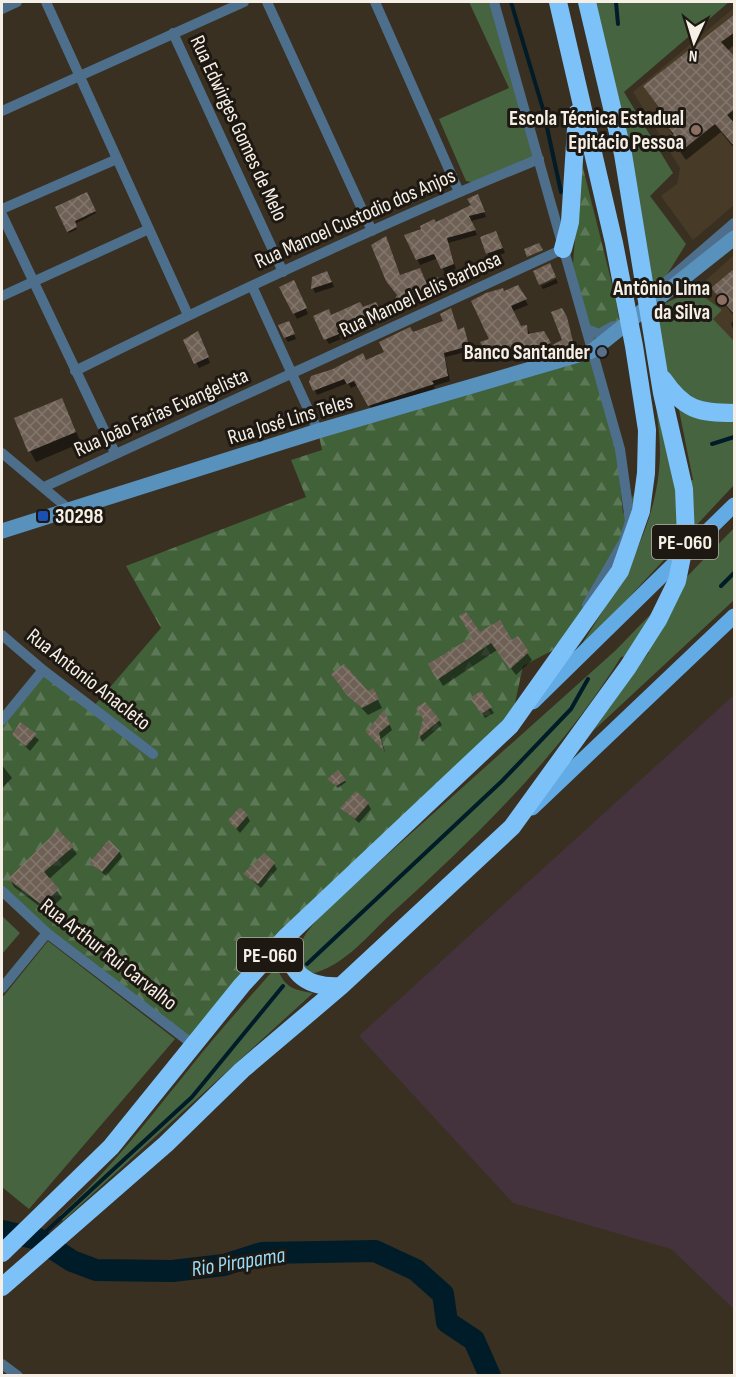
<svg xmlns="http://www.w3.org/2000/svg" width="736" height="1377" font-family="'Sofia Sans Condensed',sans-serif">
	<defs>
		<pattern id="forest-firs" width="22" height="20" patternUnits="userSpaceOnUse" patternTransform="scale(1.5)"><rect width="22" height="20" fill="#416139"/><path d="M5 1l3.5 6h-7zM16 11l3.5 6h-7z" fill="#5d7856"/></pattern>
		<pattern id="building-cross-hatch" width="8" height="8" patternUnits="userSpaceOnUse" patternTransform="scale(1.5)"><rect width="8" height="8" fill="#6e6054"/><path d="M0 0l8 8M0 8l8-8" fill="none" stroke="#83776d"/></pattern>
	</defs>
	<rect width="100%" height="100%" fill="#393022"/>
	<path fill="#473a27" d="M734 8V205L693 240 661 196 677 184 680 168 633 92Z
		M734 255V341L712 319 722 310 695 290Z"/>
	<path fill="#44333d" d="M734 695V1309L671 1249 513 1203 359 1036Z"/>
	<path fill="#476440" d="M469 2H490L532 154V158L475 183 466 181 439 119 509 88Z
		M583 2H729L624 92 673 173 650 196 686 244 658 289 646 287Z
		M695 290 722 310 713 319 734 341V409L662 393 649 310Z
		M645 344 676 483 693 480 678 405 734 420V485L575 655C615 591 658 533 660 454 660 418 651 380 645 344Z
		M734 528V600L593 731 649 652 621 657C560 755 478 835 393 912 369 934 344 967 310 974L297 962C296 935 323 915 340 897L616 650Z
		M2 916 20 933 2 954Z
		M48 941 175 1039 29 1209 2 1187V998Z
		M277 966C283 986 292 990 313 993L63 1221 59 1216C110 1171 150 1117 193 1064 220 1030 249 998 277 966Z"/>
	<path fill="url(#forest-firs)" d="M581 160 616 300 620 328 593 344 573 264Z
		M592 351 617 450 623 514 646 473 641 511 570 641 523 666 510 726 389 840 195 1046 2 891V720L42 672 93 707 161 628 126 566 306 497 291 460 322 450 318 431Z"/>
	<path fill="#0007" d="M734 16V45L727 51 734 59V148L721 132 686 160 671 139 674 136 656 112 660 108 645 87Z
		M86 194 96 213 75 224 77 229 69 233 57 208Z
		M478 196 486 217 471 221 477 235 448 243 456 269 445 273 438 258 420 265 406 235 473 206Z
		M499 238 505 253 490 258 487 253Z
		M734 270V316L713 289Z
		M330 277 334 287 315 293 313 288Z
		M400 277 426 284 440 283 444 292 403 309 397 299Z
		M556 279 558 283 543 289 541 286Z
		M296 287 308 314 297 319 281 288Z
		M518 287 528 305 513 311 521 328 527 327 530 335 544 332 552 347 573 345 553 350 549 355 574 348 575 351 545 359 542 353 506 362 503 358 492 361 482 343 491 340 503 293Z
		M363 309H378L381 316 339 336 341 339 329 344 326 339 332 317Z
		M451 310 458 331 465 333 470 351 445 357 450 381 434 386 435 389 372 410 358 385 351 388 348 383 317 395 311 382 386 353 412 334 444 322Z
		M734 320V330L731 324Z
		M291 328 296 339 288 342 285 337Z
		M200 338 210 363 199 368 185 340Z
		M67 411 81 443 36 462 30 451Z
		M480 634 527 653 532 660 516 675 497 650 443 686 430 664Z
		M337 682 377 698 382 708 368 715Z
		M481 693 494 713 485 718 475 704Z
		M386 717 392 730 381 739 385 752 368 732Z
		M424 719 439 720 442 725 422 742 420 738Z
		M21 725 39 740 30 751 14 735Z
		M2 765 12 778 2 788Z
		M330 781H345L346 782 338 788Z
		M368 804 371 809 359 823 342 808Z
		M247 816 250 821 240 833 233 825Z
		M72 847 77 854 49 879 62 898 47 912 14 887 10 879Z
		M119 851 122 857 106 876 91 863Z
		M274 864 277 869 261 888 245 874Z"/>
	<g fill="none" stroke-linecap="round" stroke-linejoin="round">
		<path stroke="#001c28" stroke-width="4" d="M511 2 543 109 561 192
			M616 2 618 24
			M712 444 734 437
			M721 586 734 573
			M307 964 502 781 571 709 588 679
			M38 1239 192 1097 283 986"/>
		<path stroke="#001c28" stroke-width="22" d="M2 1231 38 1239 72 1261 96 1270 172 1271 224 1265 262 1253 375 1251 416 1270 443 1294 447 1322 474 1340 490 1376"/>
	</g>
	<path fill="url(#building-cross-hatch)" d="M735 14V32L721 42 735 57V109L727 115 735 124V147L715 124 680 152 669 138 674 134 654 112 659 107 643 86Z
		M87 192 96 211 75 221 77 227 67 232 55 207Z
		M478 194 485 212 469 216 476 230 447 238 454 264 441 269 434 254 416 260 404 235 421 229 420 226 434 219 436 222 471 205 467 199Z
		M496 231 503 248 486 254 480 237Z
		M386 236 400 275 420 268 426 282 438 277 442 287 423 293 400 306 395 299 397 295 386 281 371 245Z
		M539 243 543 250 527 257 524 249Z
		M550 263 556 277 539 285 533 271Z
		M735 268V315L711 288Z
		M327 271 332 282 311 289 312 277Z
		M294 280 307 308 293 314 279 287Z
		M518 285 527 299 511 306 521 326 527 325 528 334 544 331 551 343 526 353 502 358 500 353 488 357 480 342 489 339 471 301 486 293 503 288 504 291Z
		M360 302 363 307 376 302 380 310 337 330 339 334 324 340 313 316 329 309 331 315Z
		M451 308 458 330 464 327 469 346 444 353 448 376 432 381 434 384 368 406 354 381 347 384 344 379 313 391 309 382 311 376 333 369 363 353 366 360 384 352 379 342 410 327 413 332 443 321 440 314Z
		M562 308 567 317 574 346 541 355 540 351 562 340 551 312Z
		M289 321 295 334 284 338 278 325Z
		M198 331 209 357 194 364 183 340Z
		M62 398 76 432 28 452 14 418Z
		M466 612 480 632 500 620 512 640 518 636 529 652 510 669 491 643 437 680 428 664 472 637 459 616Z
		M344 664 368 691 373 688 379 699 362 708 347 695 331 674Z
		M481 691 492 707 481 714 470 698Z
		M425 702 440 720 418 738 423 719 416 708Z
		M384 710 390 724 379 733 384 751 366 732Z
		M20 722 37 734 26 746 12 735Z
		M338 770 346 780 336 786 327 779Z
		M356 791 369 803 355 819 340 808Z
		M240 807 248 815 236 829 228 820Z
		M58 830 74 846 44 872 59 889 42 905 8 879Z
		M109 840 120 851 102 872 89 863Z
		M264 853 275 863 258 884 243 874Z"/>
	<g fill="none" stroke-linecap="round" stroke-linejoin="round">
		<path stroke="#4d6f8b" stroke-width="10" d="M46 2 188 315
			M267 2 372 231
			M375 2 459 192
			M494 2 620 449 630 521 624 541 587 605
			M2 9 17 2
			M173 33 283 272
			M2 111 244 2
			M2 209 117 159
			M2 215 115 453
			M252 286 318 431
			M653 293 734 223
			M2 296 149 229
			M586 329 599 334 613 326
			M75 371C227 296 382 223 539 159
			M2 453 70 510
			M44 487 563 249
			M2 635 43 670 153 754
			M2 720 43 670
			M2 891 47 933 195 1046
			M2 988 47 933
			M2 1364 18 1376"/>
		<path stroke="#5991bd" stroke-width="15" d="M2 531 318 431 592 351 734 238"/>
		<path stroke="#62abe4" stroke-width="15" d="M533 702 734 505
			M532 808 734 616"/>
		<path stroke="#7dc1f9" stroke-width="18" d="M563 249 570 222 577 113
			M663 379C684 410 699 413 734 413
			M286 937C288 973 305 988 341 986
			M2 1253 111 1147 242 985 286 937 510 726 620 571 641 511 646 473 647 430 634 346 614 243 558 2
			M2 1287 166 1144 242 1070 341 986 512 827 628 667 658 620 677 581 686 537 684 489 662 393 623 154 587 2"/>
	</g>
	<g fill="#8d6e63" stroke="#1d1812" stroke-width="2">
		<circle cx="696" cy="130" r="6"/>
		<circle cx="722" cy="300" r="6"/>
	</g>
	<circle fill="#5c6f8a" stroke="#1d1812" stroke-width="2" cx="602" cy="352" r="6"/>
	<rect fill="#1a4fb4" stroke="#1d1812" stroke-width="2" x="37" y="510" width="12" height="12" rx="3"/>
	<g text-anchor="middle" stroke-width="6" stroke-linejoin="round" paint-order="stroke">
		<g fill="#1d1812" stroke="#b4aea6" stroke-width="1.5">
			<rect x="652" y="525" width="66" height="34" rx="4.5"/>
			<rect x="237" y="938" width="66" height="34" rx="4.5"/>
		</g>
		<g font-size="20" font-weight="bold" fill="#f5efe6">
			<text x="685" y="549">PE-060</text>
			<text x="270" y="962">PE-060</text>
		</g>
		<g font-size="21" font-weight="bold" fill="#f5efe6" stroke="#1d1812" text-anchor="end">
			<text x="684" y="125">Escola Técnica Estadual<tspan x="684" dy="24">Epitácio Pessoa</tspan></text>
			<text x="710" y="295">Antônio Lima<tspan x="710" dy="24">da Silva</tspan></text>
			<text x="590" y="359">Banco Santander</text>
			<text x="55" y="523" text-anchor="start">30298</text>
		</g>
		<g font-size="21" fill="#f5efe6" stroke="#1d1812">
			<text transform="translate(239 128) rotate(65)" y="7">Rua Edwirges Gomes de Melo</text>
			<text transform="translate(355 218) rotate(-24)" y="7">Rua Manoel Custodio dos Anjos</text>
			<text transform="translate(420 294) rotate(-25)" y="7">Rua Manoel Lelis Barbosa</text>
			<text transform="translate(161 412) rotate(-24)" y="7">Rua João Farias Evangelista</text>
			<text transform="translate(290 419) rotate(-17)" y="7">Rua José Lins Teles</text>
			<text transform="translate(89 679) rotate(38)" y="7">Rua Antonio Anacleto</text>
			<text transform="translate(109 954) rotate(38)" y="7">Rua Arthur Rui Carvalho</text>
		</g>
		<g font-size="22" font-style="italic" fill="#98dcfc" stroke="#1d1812">
			<text transform="translate(238 1261) rotate(-9)" y="8">Rio Pirapama</text>
		</g>
	</g>
	<rect width="736" height="1377" fill="none" stroke="#f5efe6" stroke-width="6"/>
	<g transform="translate(694 42) rotate(184)" stroke="#1d1812" stroke-width="4.5" paint-order="stroke">
	<path d="M0-4.5L10 22L0 15L-10 22Z" fill="#f5efe6"/>
	<text y="-9" font-size="16" font-weight="bold" text-anchor="middle" fill="#f5efe6">N</text>
	</g>
</svg>
